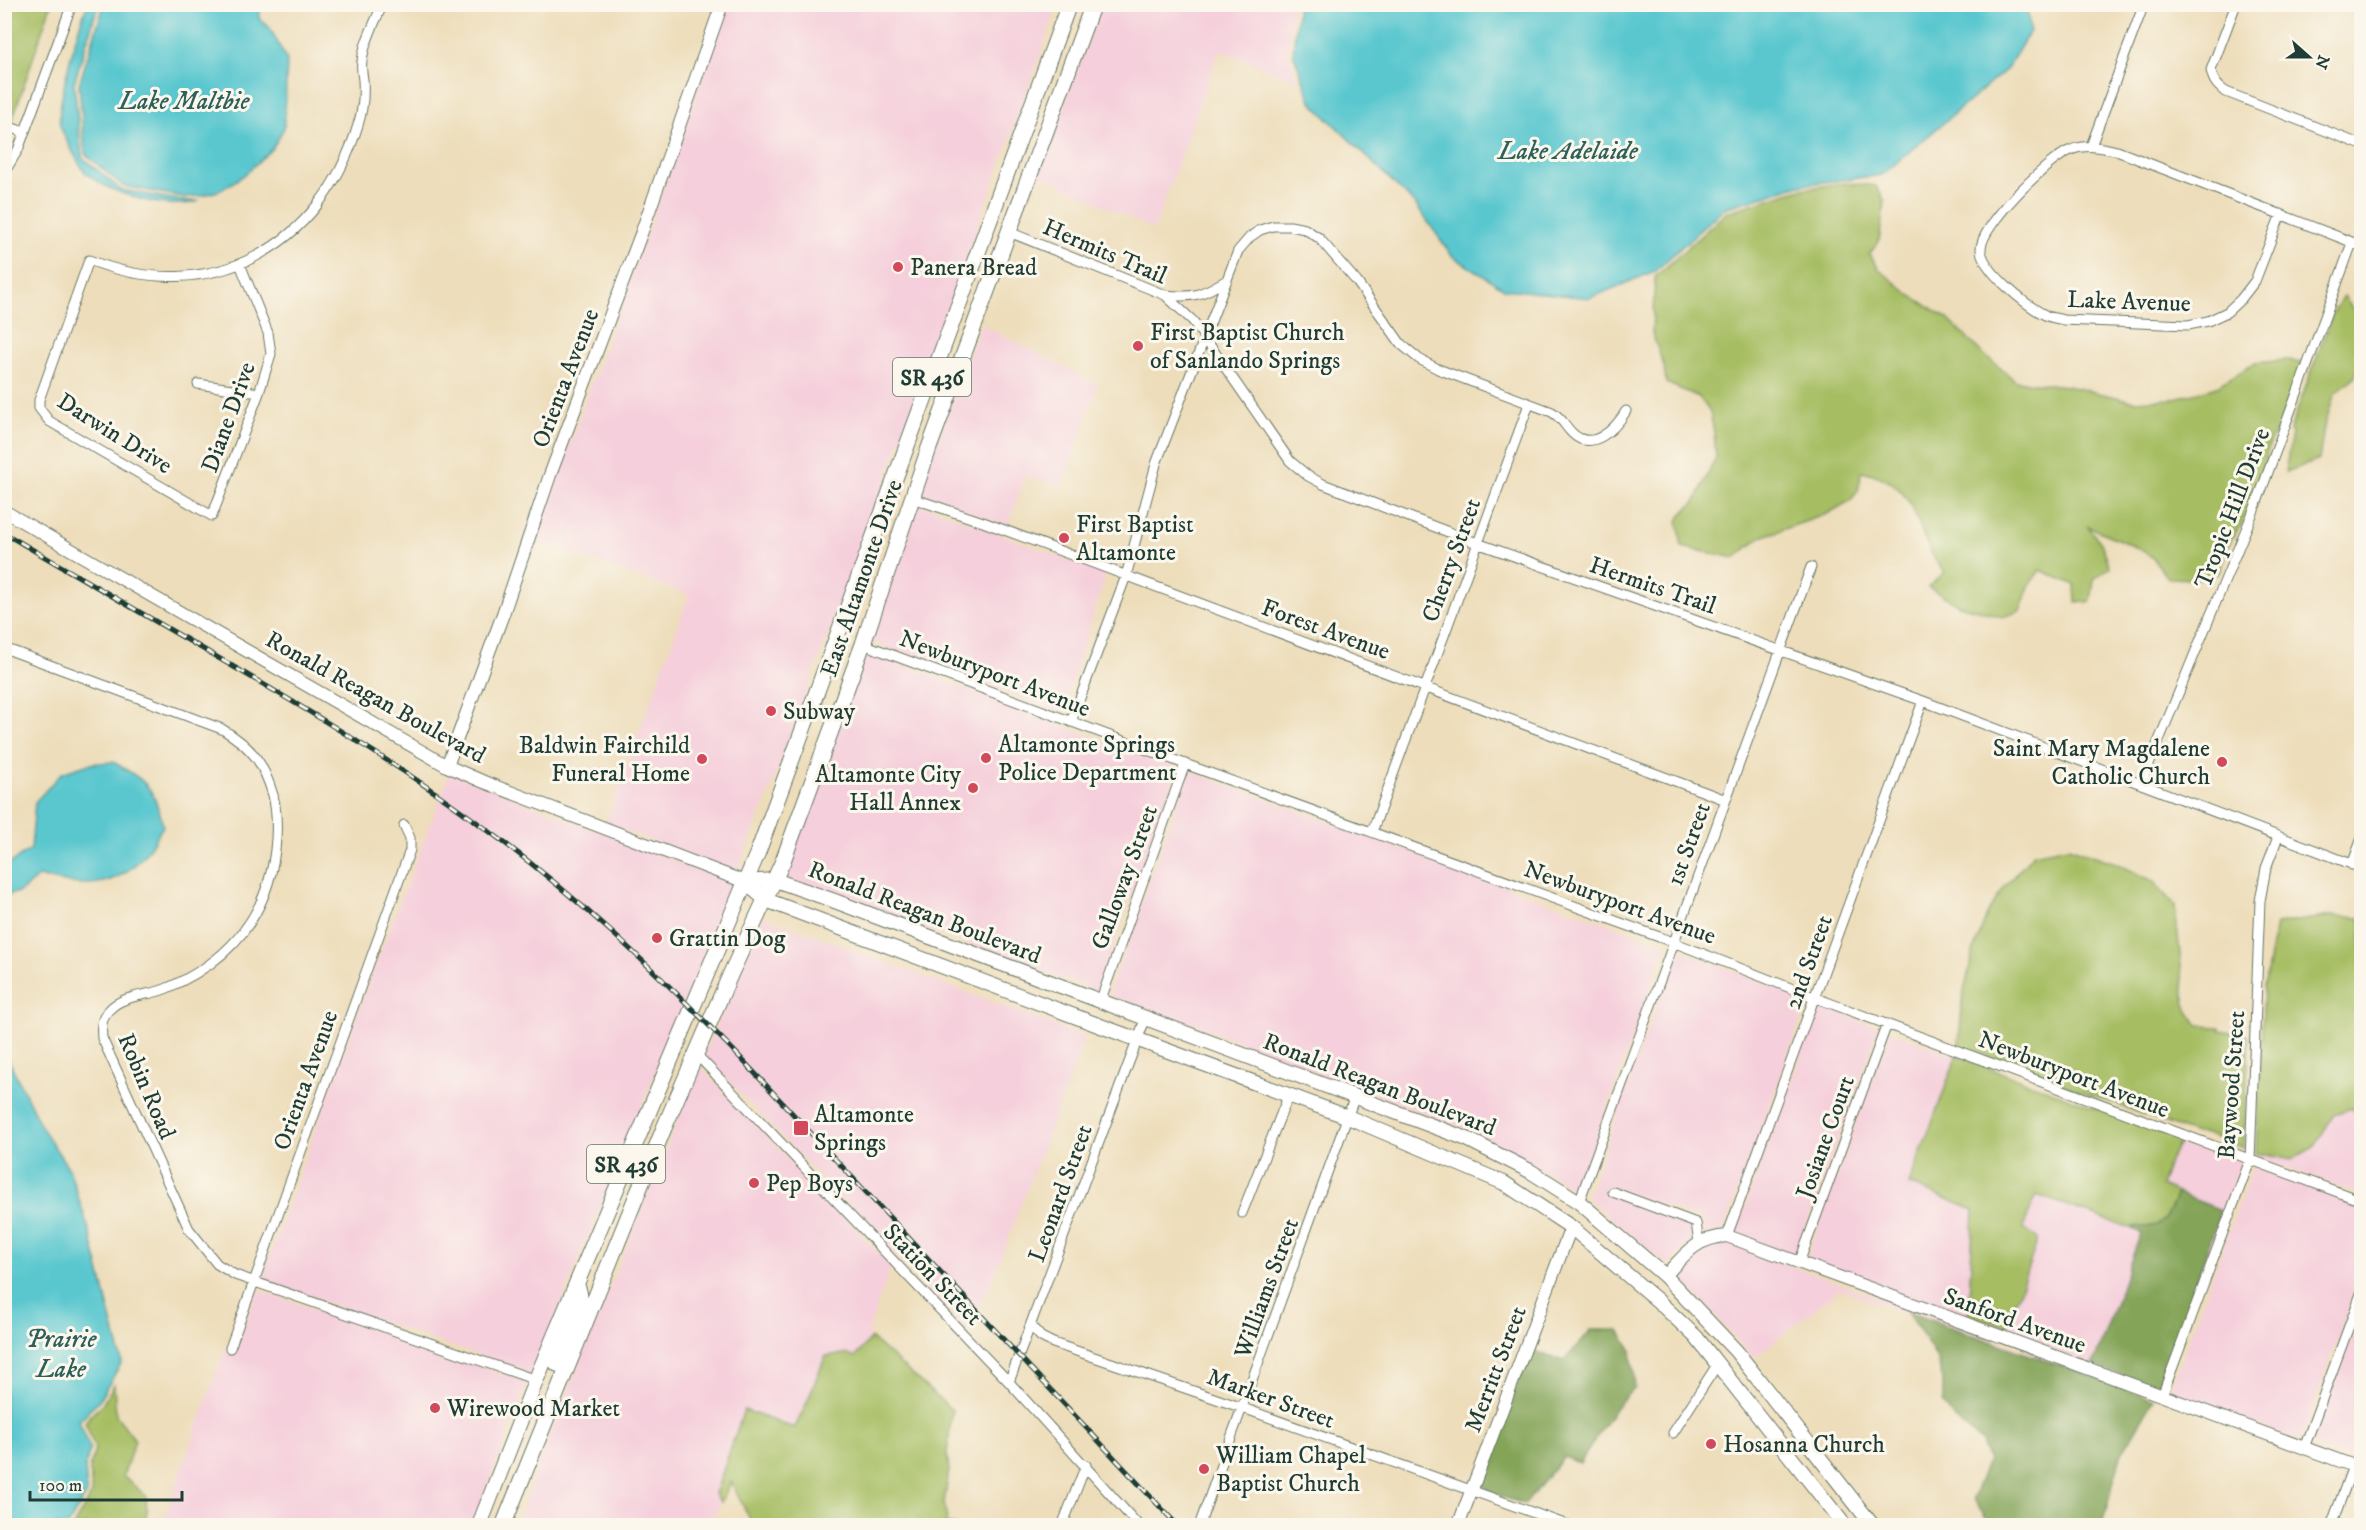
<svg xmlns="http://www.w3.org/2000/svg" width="2366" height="1530" font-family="'IM FELL DW Pica',serif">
	<rect width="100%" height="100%" fill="#fbf7ec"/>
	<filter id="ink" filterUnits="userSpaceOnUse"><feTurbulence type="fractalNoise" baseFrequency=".0167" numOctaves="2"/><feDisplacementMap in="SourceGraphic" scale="12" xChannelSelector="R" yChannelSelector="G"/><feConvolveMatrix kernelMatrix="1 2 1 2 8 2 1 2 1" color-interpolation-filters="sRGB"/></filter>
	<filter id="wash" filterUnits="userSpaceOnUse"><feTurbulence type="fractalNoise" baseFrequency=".008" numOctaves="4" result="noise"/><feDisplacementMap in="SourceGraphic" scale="24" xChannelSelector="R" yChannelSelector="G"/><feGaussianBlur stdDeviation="1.35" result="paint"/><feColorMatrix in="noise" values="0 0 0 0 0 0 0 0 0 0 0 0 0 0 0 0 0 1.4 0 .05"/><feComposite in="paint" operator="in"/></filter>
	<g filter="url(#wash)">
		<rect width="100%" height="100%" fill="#edddba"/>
		<path fill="#f5cfdb" d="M728 5H1058L886 479 766 800 736 874 606 823 689 595 535 540 646 236Z
			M1102 5H1293L1288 53 1298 81 1219 50 1154 230 1037 173Z
			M981 324 1098 385 1062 487 1025 475 1008 526 918 492Z
			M915 502 1106 574 1062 713 864 639Z
			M861 649 1058 723V725L1178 767 1097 991 778 876Z
			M1189 771 1666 945 1577 1191 1511 1151 1456 1125 1355 1088 1204 1028 1108 995Z
			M450 773 733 883 532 1374 261 1280 367 988Z
			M762 916 1085 1037 993 1278 967 1330 704 1056Z
			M1677 949 1808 1000 1723 1231 1703 1234 1702 1223 1698 1218 1609 1186 1606 1195 1691 1226 1692 1241 1667 1265 1587 1198Z
			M1819 1005 1879 1027 1795 1256 1735 1234Z
			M1890 1031 1957 1056 1974 1210 1969 1315 2007 1327 2023 1227 2037 1195 2141 1232 2093 1365 1806 1260Z
			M700 1066 891 1266 867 1334 871 1338 855 1358 826 1357 816 1377 802 1416 794 1428 715 1494 721 1502 710 1525 633 1526 622 1522 620 1526H516L539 1461Z
			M2352 1108 2361 1118V1195L2256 1157V1153L2292 1160 2315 1146 2334 1114Z
			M2181 1140 2242 1163 2159 1386 2221 1210 2161 1186 2170 1159Z
			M2253 1167 2361 1206V1274L2301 1441 2169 1393Z
			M1714 1242H1727L2089 1375 1908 1313V1314L1840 1289 1754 1358 1675 1274 1702 1248Z
			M258 1290 528 1383 472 1525 162 1526 224 1351 233 1354Z
			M2361 1308V1464L2312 1445Z"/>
		<path fill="#a6bd62" stroke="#627d4b" stroke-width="1.5" d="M4 5H51L5 141H4Z
			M1847 183 1876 186 1884 200 1882 220 1879 242 1869 254 1879 269 1910 295 1947 318 1983 354 2016 381 2067 386 2134 401 2171 399 2214 388 2255 363 2286 360 2302 363 2278 430 2272 437 2251 503 2242 524 2232 538 2218 574 2196 579 2168 578 2153 558 2138 548 2087 526 2101 543 2110 567 2094 579 2091 601 2076 603 2075 585 2040 570 2030 584 2020 611 2003 617 1959 605 1928 587 1945 572C1910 535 1927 486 1862 471L1858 491 1850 501 1827 514 1761 537 1735 558 1682 547 1678 521 1682 514 1695 502 1716 457 1714 432 1710 412 1699 397 1666 383 1664 366 1652 333 1655 277 1727 212 1801 189Z
			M2344 296 2359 318 2361 343 2355 377 2335 393 2324 427 2319 460 2285 472 2292 434 2290 430 2334 310Z
			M2068 847 2116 863 2153 881 2175 906 2185 1005 2198 1026 2220 1027V1030L2249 1035 2244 1148 2203 1133H2193L1959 1046 1962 1000 1973 952 1988 912 2006 885 2033 854Z
			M2332 916 2361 918V1118L2352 1108 2334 1114 2315 1146 2292 1160 2256 1153 2264 987 2276 924Z
			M1957 1056 2181 1140 2170 1159 2161 1186 2177 1193 2168 1217 2156 1226 2130 1228 2037 1195 2023 1227 2038 1239 2007 1327 1968 1315 1974 1210 1909 1184Z
			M871 1338 952 1410 947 1454 949 1470 944 1503 947 1519 945 1524 958 1525H753L731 1482 721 1502 715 1494 744 1410 794 1428C808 1406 814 1380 826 1356L846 1354 855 1357Z
			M114 1385 116 1415 135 1440 123 1476 146 1496 147 1512 144 1525H74L92 1493 90 1469 95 1448 85 1422 104 1402Z"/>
		<path fill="#84a458" stroke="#527046" stroke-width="1.5" d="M2177 1193 2221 1210 2158 1389 2093 1365 2141 1233 2130 1228C2165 1226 2165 1225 2177 1193Z
			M1908 1312 2154 1399 2121 1455 2102 1525H1991L1973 1498 1988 1461 1982 1442 1954 1418 1943 1404V1380L1936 1357Z
			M1591 1330H1619L1631 1350 1635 1387 1616 1407 1580 1463 1564 1457 1525 1504C1512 1499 1487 1496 1481 1482L1530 1350 1564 1361Z"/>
		<path fill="#5ac7cf" stroke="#3c8282" stroke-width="1.5" d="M1298 4H2027L2030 31 2007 69 1882 175 1800 185 1724 208 1655 271 1590 298 1504 289 1452 256 1416 205 1312 103 1293 53Z
			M88 5H98L74 83 82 157 121 190 183 201H199C166 211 112 195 86 173 81 168 62 133 60 125 56 108 79 20 88 5Z
			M104 5H256L260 11 259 19 270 28 287 61 284 128 272 149 243 176 221 190 201 196 184 197 123 186 85 154 79 84Z
			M113 762C148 782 153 786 163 826 157 835 152 846 145 854 115 891 80 888 39 876L20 892 5 895V867L31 849 35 802 62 773 89 764Z
			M4 1051 42 1128 69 1169 90 1233 122 1362 100 1399 79 1421 90 1448 85 1468 87 1493 68 1525H5Z"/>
	</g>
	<g filter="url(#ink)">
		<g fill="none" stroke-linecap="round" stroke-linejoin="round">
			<g stroke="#677563" stroke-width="11">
				<path id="minor" d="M2236 4 2211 70C2213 81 2217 86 2226 92L2362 145
					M4 125 24 132
					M2091 146 2144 4
					M4 173 18 150 72 4
					M2281 214 2255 281 2241 299 2227 312 2208 321 2188 325 2063 320C2057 318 2050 318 2045 315 2027 306 1983 271 1981 250 1979 227 2049 158 2071 150 2086 144 2101 147 2117 151L2362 246
					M1009 232 1165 295 1193 321 1290 461 1308 476 1323 484 1477 543 1923 701 2362 868
					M240 264 268 333 271 354 259 393 212 516 49 421 39 408V400L89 260C211 308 321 248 358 125 363 110 364 95 363 80 362 74 361 67 362 61 364 42 375 23 382 5L380 4
					M1165 295C1195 298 1201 295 1227 280
					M198 384 259 393
					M912 498 983 522 1726 800
					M863 644 1185 764 1673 942 1816 998 2362 1201
					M4 648 222 729C252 747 263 762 273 795 277 812 277 833 275 850 267 918 227 963 165 989 148 996 123 995 110 1009 101 1017 101 1027 102 1038L189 1229 217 1264 235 1275 536 1380
					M1071 722 1126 576 1156 464 1238 251 1250 237 1260 230 1273 226H1290L1305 229 1319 238 1357 282 1401 344 1419 359 1438 369 1552 412C1563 419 1564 425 1572 433 1592 453 1616 428 1626 411
					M2141 784 2256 505 2352 243
					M1372 832 1529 404
					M2352 865 2362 838
					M1100 1002 1185 764
					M696 1054 1009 1382 1139 1526
					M1613 1192 1696 1223 1699 1243
					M1579 1202 1811 567
					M1242 1213 1289 1094
					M1727 1236 1923 701
					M1799 1263 1887 1024
					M1031 1326 1041 1337 1053 1343 1243 1408 1570 1526
					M230 1348 410 850V838L404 825
					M1009 1382 1146 1017
					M2162 1396 2250 1160 2260 901 2266 868 2278 837
					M1673 1433 1717 1365
					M2304 1448 2362 1291
					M1062 1526 1086 1465
					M1199 1526 1355 1096
					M2331 1526 2353 1466"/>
			</g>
			<g stroke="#677563" stroke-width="14">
				<path id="tertiary" d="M4 511 447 766 484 782 745 882
					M447 766 503 614 550 475 641 234 722 4
					M1665 1276C1685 1254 1696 1238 1727 1236L2362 1469
					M1458 1526 1571 1227"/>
			</g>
			<g stroke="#677563" stroke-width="16">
				<path id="secondary" d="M745 882 775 880 832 900 1467 1139 1530 1171 1579 1202 1665 1276 1736 1351 1873 1526
					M745 882 766 900 1114 1031 1348 1117 1504 1183 1571 1227 1658 1301 1696 1337 1845 1526"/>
			</g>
			<g stroke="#677563" stroke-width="17">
				<path id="primary" d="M557 1364C561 1340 589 1308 577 1286
					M479 1526 536 1380 758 852 1069 4
					M503 1526 664 1128 731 973 783 861 863 644 929 448 1093 4"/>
			</g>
			<use href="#minor" stroke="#fff" stroke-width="9"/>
			<use href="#tertiary" stroke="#fff" stroke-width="12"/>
			<use href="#secondary" stroke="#fff" stroke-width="14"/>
			<use href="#primary" stroke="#fff" stroke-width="15"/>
			<g stroke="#1f3d34" stroke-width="5">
				<path id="rail" d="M4 533C75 574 145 615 215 656 308 710 400 765 486 829 576 895 657 972 735 1052L1178 1526"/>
			</g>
			<use href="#rail" stroke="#fbf7ec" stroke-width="3" stroke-dasharray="9" stroke-linecap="butt"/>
		</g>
	</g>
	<g fill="#d1495b" stroke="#fbf7ec" stroke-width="2">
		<circle cx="898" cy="267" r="6"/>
		<circle cx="1138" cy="346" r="6"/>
		<circle cx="1064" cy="538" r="6"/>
		<circle cx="771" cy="711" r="6"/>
		<circle cx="986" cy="758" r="6"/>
		<circle cx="702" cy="759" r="6"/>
		<circle cx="2222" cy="762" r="6"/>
		<circle cx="973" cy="788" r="6"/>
		<circle cx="657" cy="938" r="6"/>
		<rect x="793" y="1120" width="16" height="16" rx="3"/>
		<circle cx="754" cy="1183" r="6"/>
		<circle cx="435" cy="1408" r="6"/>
		<circle cx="1711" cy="1444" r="6"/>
		<circle cx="1204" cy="1469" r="6"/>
	</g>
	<g text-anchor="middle" stroke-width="6" stroke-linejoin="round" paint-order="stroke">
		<g fill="#fbf7ec" stroke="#61756b" stroke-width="1.5">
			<rect x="893" y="358" width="78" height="38" rx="4.5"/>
			<rect x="587" y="1145" width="78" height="38" rx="4.5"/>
		</g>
		<g font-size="22" font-weight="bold" fill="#1f3d34">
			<text x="932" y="385">SR 436</text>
			<text x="626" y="1172">SR 436</text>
		</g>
		<g font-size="24" fill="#1f3d34" stroke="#fbf7ec">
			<text transform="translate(1105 251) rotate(23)" y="8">Hermits Trail</text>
			<text transform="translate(2129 301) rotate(2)" y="8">Lake Avenue</text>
			<text transform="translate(565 378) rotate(-69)" y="8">Orienta Avenue</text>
			<text transform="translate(228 417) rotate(-70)" y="8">Diane Drive</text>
			<text transform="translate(115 433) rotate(32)" y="8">Darwin Drive</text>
			<text transform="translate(2232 508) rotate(-69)" y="8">Tropic Hill Drive</text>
			<text transform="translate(1451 560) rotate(-70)" y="8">Cherry Street</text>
			<text transform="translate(861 578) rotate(-71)" y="8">East Altamonte Drive</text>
			<text transform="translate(1653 585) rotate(19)" y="8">Hermits Trail</text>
			<text transform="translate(1326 629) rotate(20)" y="8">Forest Avenue</text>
			<text transform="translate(995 673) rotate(21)" y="8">Newburyport Avenue</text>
			<text transform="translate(376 697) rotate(29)" y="8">Ronald Reagan Boulevard</text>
			<text transform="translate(1688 844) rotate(-70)" y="8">1st Street</text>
			<text transform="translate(1124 877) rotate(-70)" y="8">Galloway Street</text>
			<text transform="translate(1620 902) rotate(20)" y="8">Newburyport Avenue</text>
			<text transform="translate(925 912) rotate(21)" y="8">Ronald Reagan Boulevard</text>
			<text transform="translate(1808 962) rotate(-70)" y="8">2nd Street</text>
			<text transform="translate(2074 1074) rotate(21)" y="8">Newburyport Avenue</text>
			<text transform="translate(305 1080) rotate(-70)" y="8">Orienta Avenue</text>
			<text transform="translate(1380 1084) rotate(21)" y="8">Ronald Reagan Boulevard</text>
			<text transform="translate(2231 1085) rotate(-86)" y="8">Baywood Street</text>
			<text transform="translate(147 1086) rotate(67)" y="8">Robin Road</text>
			<text transform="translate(1825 1137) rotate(-70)" y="8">Josiane Court</text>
			<text transform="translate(1060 1193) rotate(-70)" y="8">Leonard Street</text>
			<text transform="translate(933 1274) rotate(46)" y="8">Station Street</text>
			<text transform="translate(1266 1288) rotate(-70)" y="8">Williams Street</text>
			<text transform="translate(2015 1320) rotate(20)" y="8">Sanford Avenue</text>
			<text transform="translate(1495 1369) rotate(-69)" y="8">Merritt Street</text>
			<text transform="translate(1271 1398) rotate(20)" y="8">Marker Street</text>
		</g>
		<g font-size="24" fill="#1f3d34" stroke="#fbf7ec" text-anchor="start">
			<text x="910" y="275">Panera Bread</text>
			<text x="1150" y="340">First Baptist Church<tspan x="1150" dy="28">of Sanlando Springs</tspan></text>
			<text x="1076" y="532">First Baptist<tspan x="1076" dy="28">Altamonte</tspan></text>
			<text x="783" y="719">Subway</text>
			<text x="998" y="752">Altamonte Springs<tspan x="998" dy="28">Police Department</tspan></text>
			<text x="690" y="753" text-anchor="end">Baldwin Fairchild<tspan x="690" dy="28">Funeral Home</tspan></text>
			<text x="2210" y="756" text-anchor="end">Saint Mary Magdalene<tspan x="2210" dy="28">Catholic Church</tspan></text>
			<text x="961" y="782" text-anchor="end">Altamonte City<tspan x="961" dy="28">Hall Annex</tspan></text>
			<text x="669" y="946">Grattin Dog</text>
			<text x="814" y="1122">Altamonte<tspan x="814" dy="28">Springs</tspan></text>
			<text x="766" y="1191">Pep Boys</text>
			<text x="447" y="1416">Wirewood Market</text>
			<text x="1723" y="1452">Hosanna Church</text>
			<text x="1216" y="1463">William Chapel<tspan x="1216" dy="28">Baptist Church</tspan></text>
		</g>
		<g font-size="26" font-style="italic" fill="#2e605b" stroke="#fbf7ec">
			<text x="184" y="109">Lake Maltbie</text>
			<text x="1568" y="159">Lake Adelaide</text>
			<text x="61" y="1347">Prairie<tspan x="61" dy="30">Lake</tspan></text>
		</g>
	</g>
	<rect width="2366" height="1530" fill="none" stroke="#fbf7ec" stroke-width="24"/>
	<g transform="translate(2309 57) rotate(111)" stroke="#fbf7ec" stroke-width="4.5" paint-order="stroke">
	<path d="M0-4.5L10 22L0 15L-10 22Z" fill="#1f3d34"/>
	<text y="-9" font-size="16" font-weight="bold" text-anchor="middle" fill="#1f3d34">N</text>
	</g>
	<path d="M30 1491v9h152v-9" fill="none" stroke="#1f3d34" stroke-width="3"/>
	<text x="39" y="1491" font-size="18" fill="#1f3d34" stroke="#fbf7ec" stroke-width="4.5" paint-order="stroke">100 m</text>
</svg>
